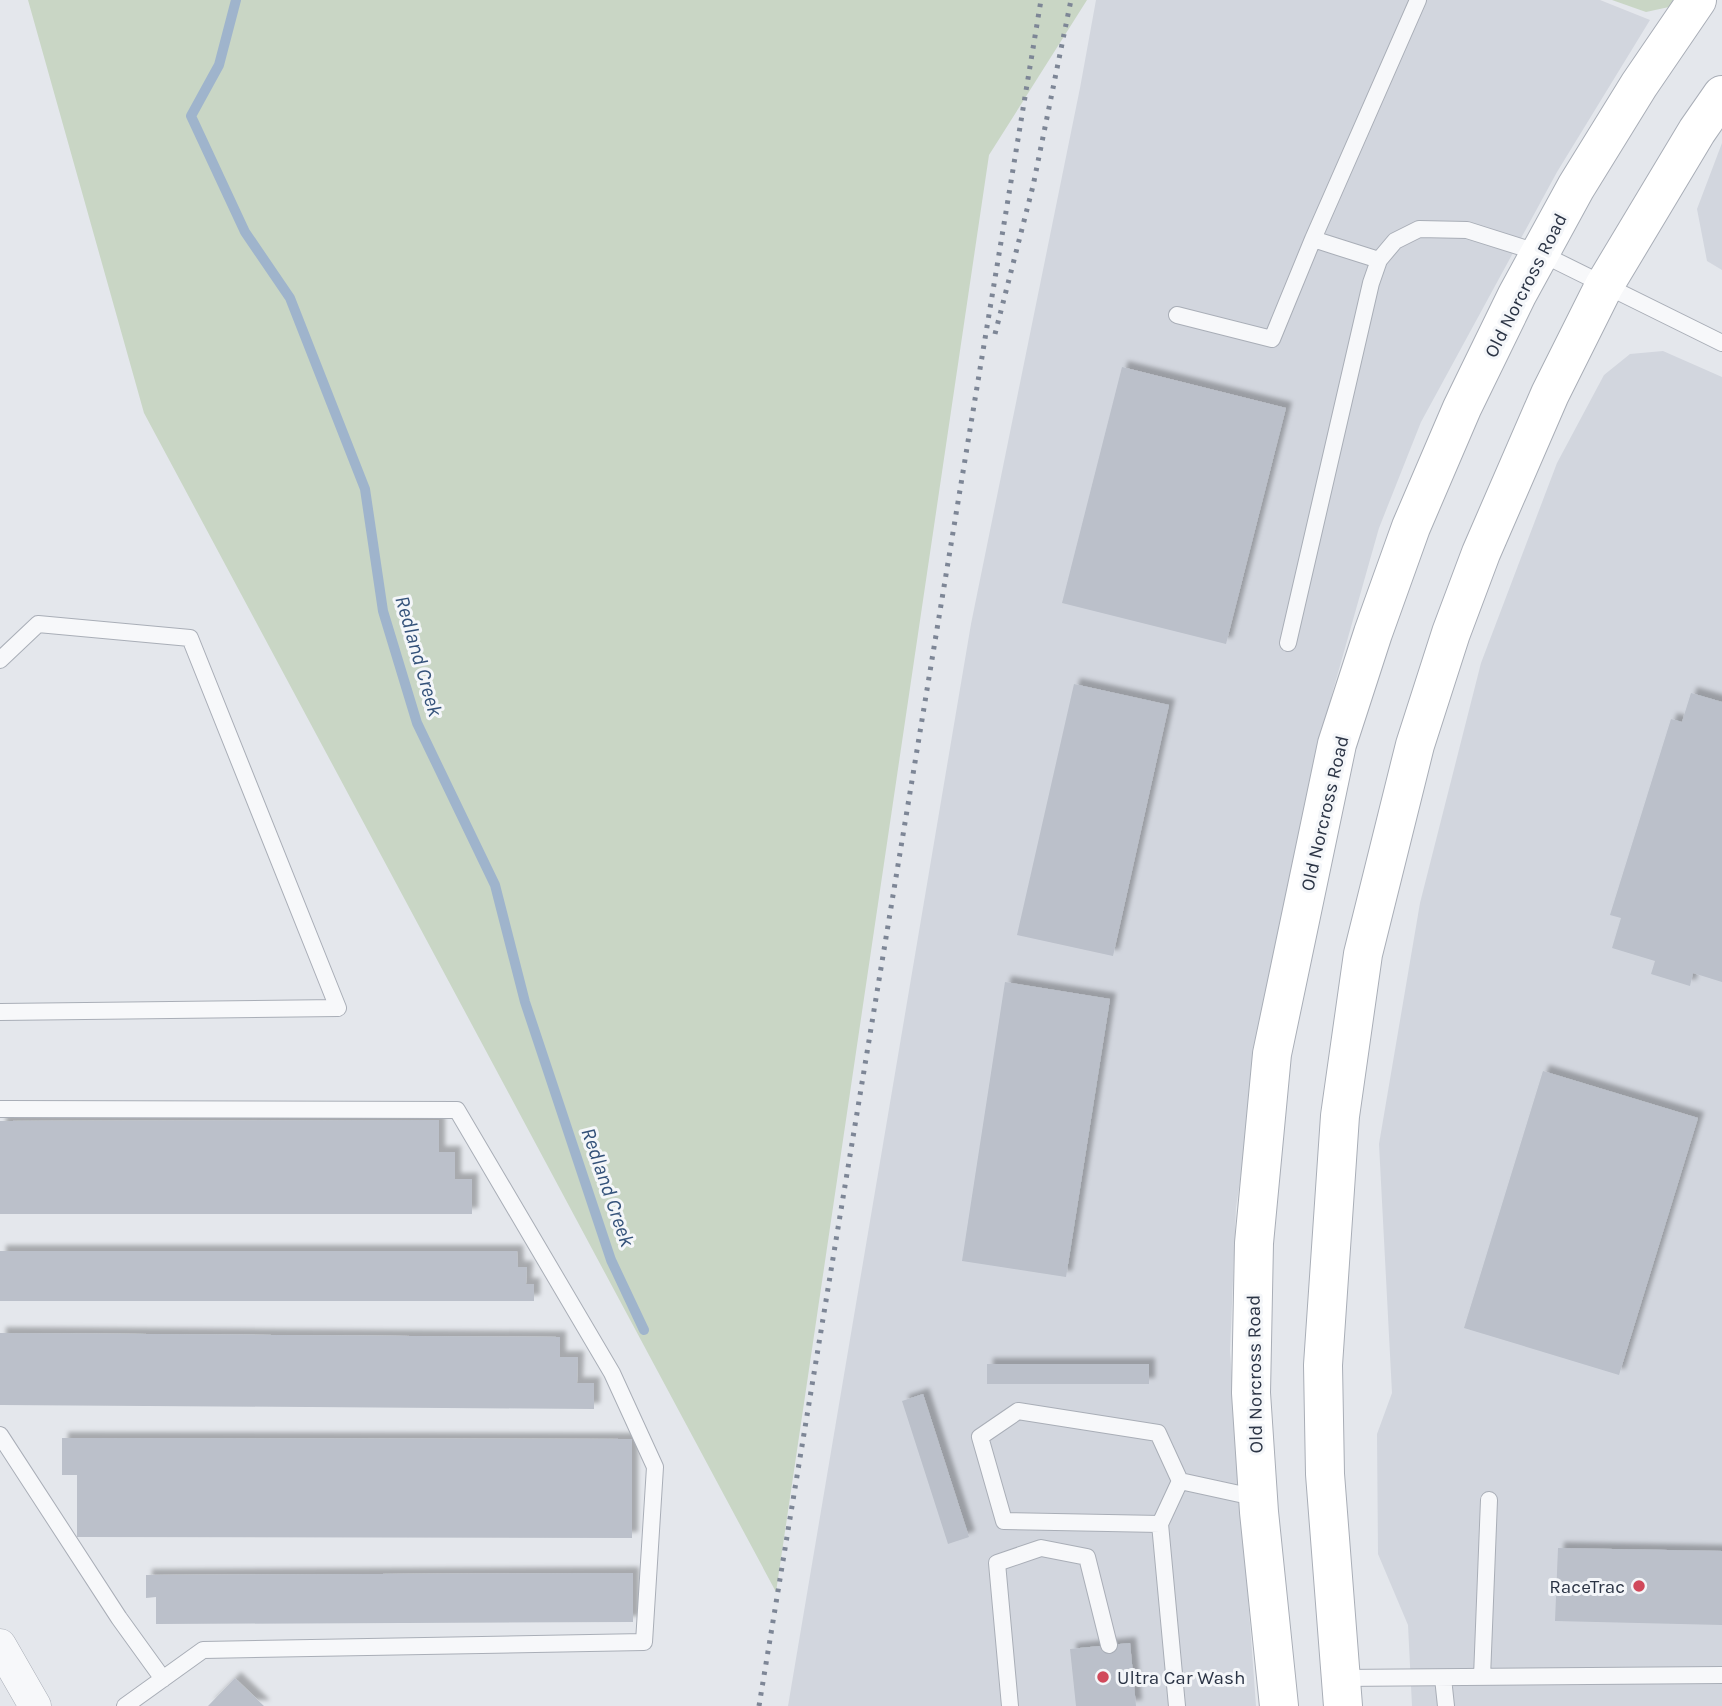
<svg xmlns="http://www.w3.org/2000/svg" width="1722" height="1706" font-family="Karla,sans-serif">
	<defs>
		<filter id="shadow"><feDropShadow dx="6" dy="-6" stdDeviation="2" flood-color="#0004"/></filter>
	</defs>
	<rect width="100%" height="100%" fill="#e4e7ec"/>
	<path fill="#d2d6de" d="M1096 0H1600L1650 20 1557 172 1421 422 1379 528 1332 694 1273 957 1236 1208 1230 1351 1256 1706H788L971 624 1080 88Z
		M1722 143V270L1707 261 1697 209Z
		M1663 351 1722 377V1706H1412L1408 1625 1378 1554 1377 1434 1392 1393 1379 1144 1420 903 1481 663 1557 463 1604 375 1630 354Z"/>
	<path fill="#c9d6c5" d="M28 0H1087L989 155 776 1592 144 413Z
		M1612 0H1701L1646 12Z"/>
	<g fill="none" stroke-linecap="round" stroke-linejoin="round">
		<path stroke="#9fb4cc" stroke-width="10" d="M236 0 219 65 191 116 245 232 290 298 365 489 383 611 417 723 495 885 525 1002 611 1260 644 1330"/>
	</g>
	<path fill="#bbc0ca" filter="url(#shadow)" d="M1122 367 1286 408 1226 644 1062 603Z
		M1074 684 1169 705 1113 956 1017 935Z
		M1691 693 1722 702V982L1693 973 1690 986 1651 974 1655 961 1612 948 1621 918 1610 915 1671 719 1682 722Z
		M1005 982 1110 999 1066 1277 962 1261Z
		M1543 1071 1698 1118 1619 1375 1464 1328Z
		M439 1120V1152H455V1179H472V1214H0V1121Z
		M0 1251H517L518 1267H527L526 1284H534V1301H0Z
		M0 1333 560 1337V1357H578L577 1383H594V1409L0 1405Z
		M987 1364H1149V1384H987Z
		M923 1394 969 1537 948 1544 902 1401Z
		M62 1438 632 1439V1538L77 1537V1475H62Z
		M1558 1548 1722 1551V1625L1555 1621Z
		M633 1573V1622L156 1624V1597L146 1598V1575Z
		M1130 1643 1136 1706H1076L1070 1649Z
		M235 1678 264 1706H208Z"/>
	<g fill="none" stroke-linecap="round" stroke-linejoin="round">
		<g stroke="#a9aeb7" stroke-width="18">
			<path id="lane" d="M1379 260 1313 239 1418 0
				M1177 315 1272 339 1313 239
				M1288 643 1371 283 1379 260 1395 241 1419 229 1467 230 1540 253 1722 343
				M0 660 38 624 190 638 338 1008 0 1012
				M0 1109 457 1110 612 1373 655 1467 644 1642 203 1650 125 1706
				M0 1435 119 1618 163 1679
				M1160 1524 1180 1481
				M1482 1677 1489 1500
				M1340 1678 1722 1675
				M1443 1678 1446 1706
				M1010 1706 997 1563 1041 1548 1087 1557 1109 1645
				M1177 1706 1160 1524 1004 1521 980 1437 1018 1411 1158 1433 1180 1481 1258 1498"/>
		</g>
		<g stroke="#a9aeb7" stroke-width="33">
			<path id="street" d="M0 1645 35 1706"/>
		</g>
		<g stroke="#a9aeb7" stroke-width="40">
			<path id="secondary" d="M1279 1706 1259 1512 1251 1393 1254 1243 1272 1054 1337 744 1373 633 1411 527 1462 408 1517 295 1576 187 1639 85 1697 0
				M1343 1706 1325 1474 1323 1365 1340 1116 1363 954 1415 745 1451 633 1481 553 1550 394 1604 286 1697 131 1722 95"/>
		</g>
		<use href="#lane" stroke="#f7f8fa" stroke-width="16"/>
		<use href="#street" stroke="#f7f8fa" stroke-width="32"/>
		<use href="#secondary" stroke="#fff" stroke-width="38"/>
		<path stroke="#7d8696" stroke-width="5" stroke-dasharray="3.5 7" stroke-linecap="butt" d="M995 334 1033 186 1071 0
			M759 1706 1041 0"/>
	</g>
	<g fill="#d1495b" stroke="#f4f6f9" stroke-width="2.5">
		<circle cx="1639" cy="1586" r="7"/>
		<circle cx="1103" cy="1677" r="7"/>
	</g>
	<g text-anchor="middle" stroke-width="6" stroke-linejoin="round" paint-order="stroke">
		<g font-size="19" fill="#2b3445" stroke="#f4f6f9">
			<text transform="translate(1525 285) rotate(-63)" y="7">Old Norcross Road</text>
			<text transform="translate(1324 813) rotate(-77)" y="7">Old Norcross Road</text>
			<text transform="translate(1254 1374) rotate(-91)" y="7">Old Norcross Road</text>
		</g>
		<g font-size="19" fill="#2b3445" stroke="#f4f6f9" text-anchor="end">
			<text x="1625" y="1593">RaceTrac</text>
			<text x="1117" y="1684" text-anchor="start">Ultra Car Wash</text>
		</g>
		<g font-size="21" font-style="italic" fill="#34527a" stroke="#f4f6f9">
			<text transform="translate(419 656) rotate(74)" y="7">Redland Creek</text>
			<text transform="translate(608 1187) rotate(71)" y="7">Redland Creek</text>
		</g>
	</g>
</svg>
